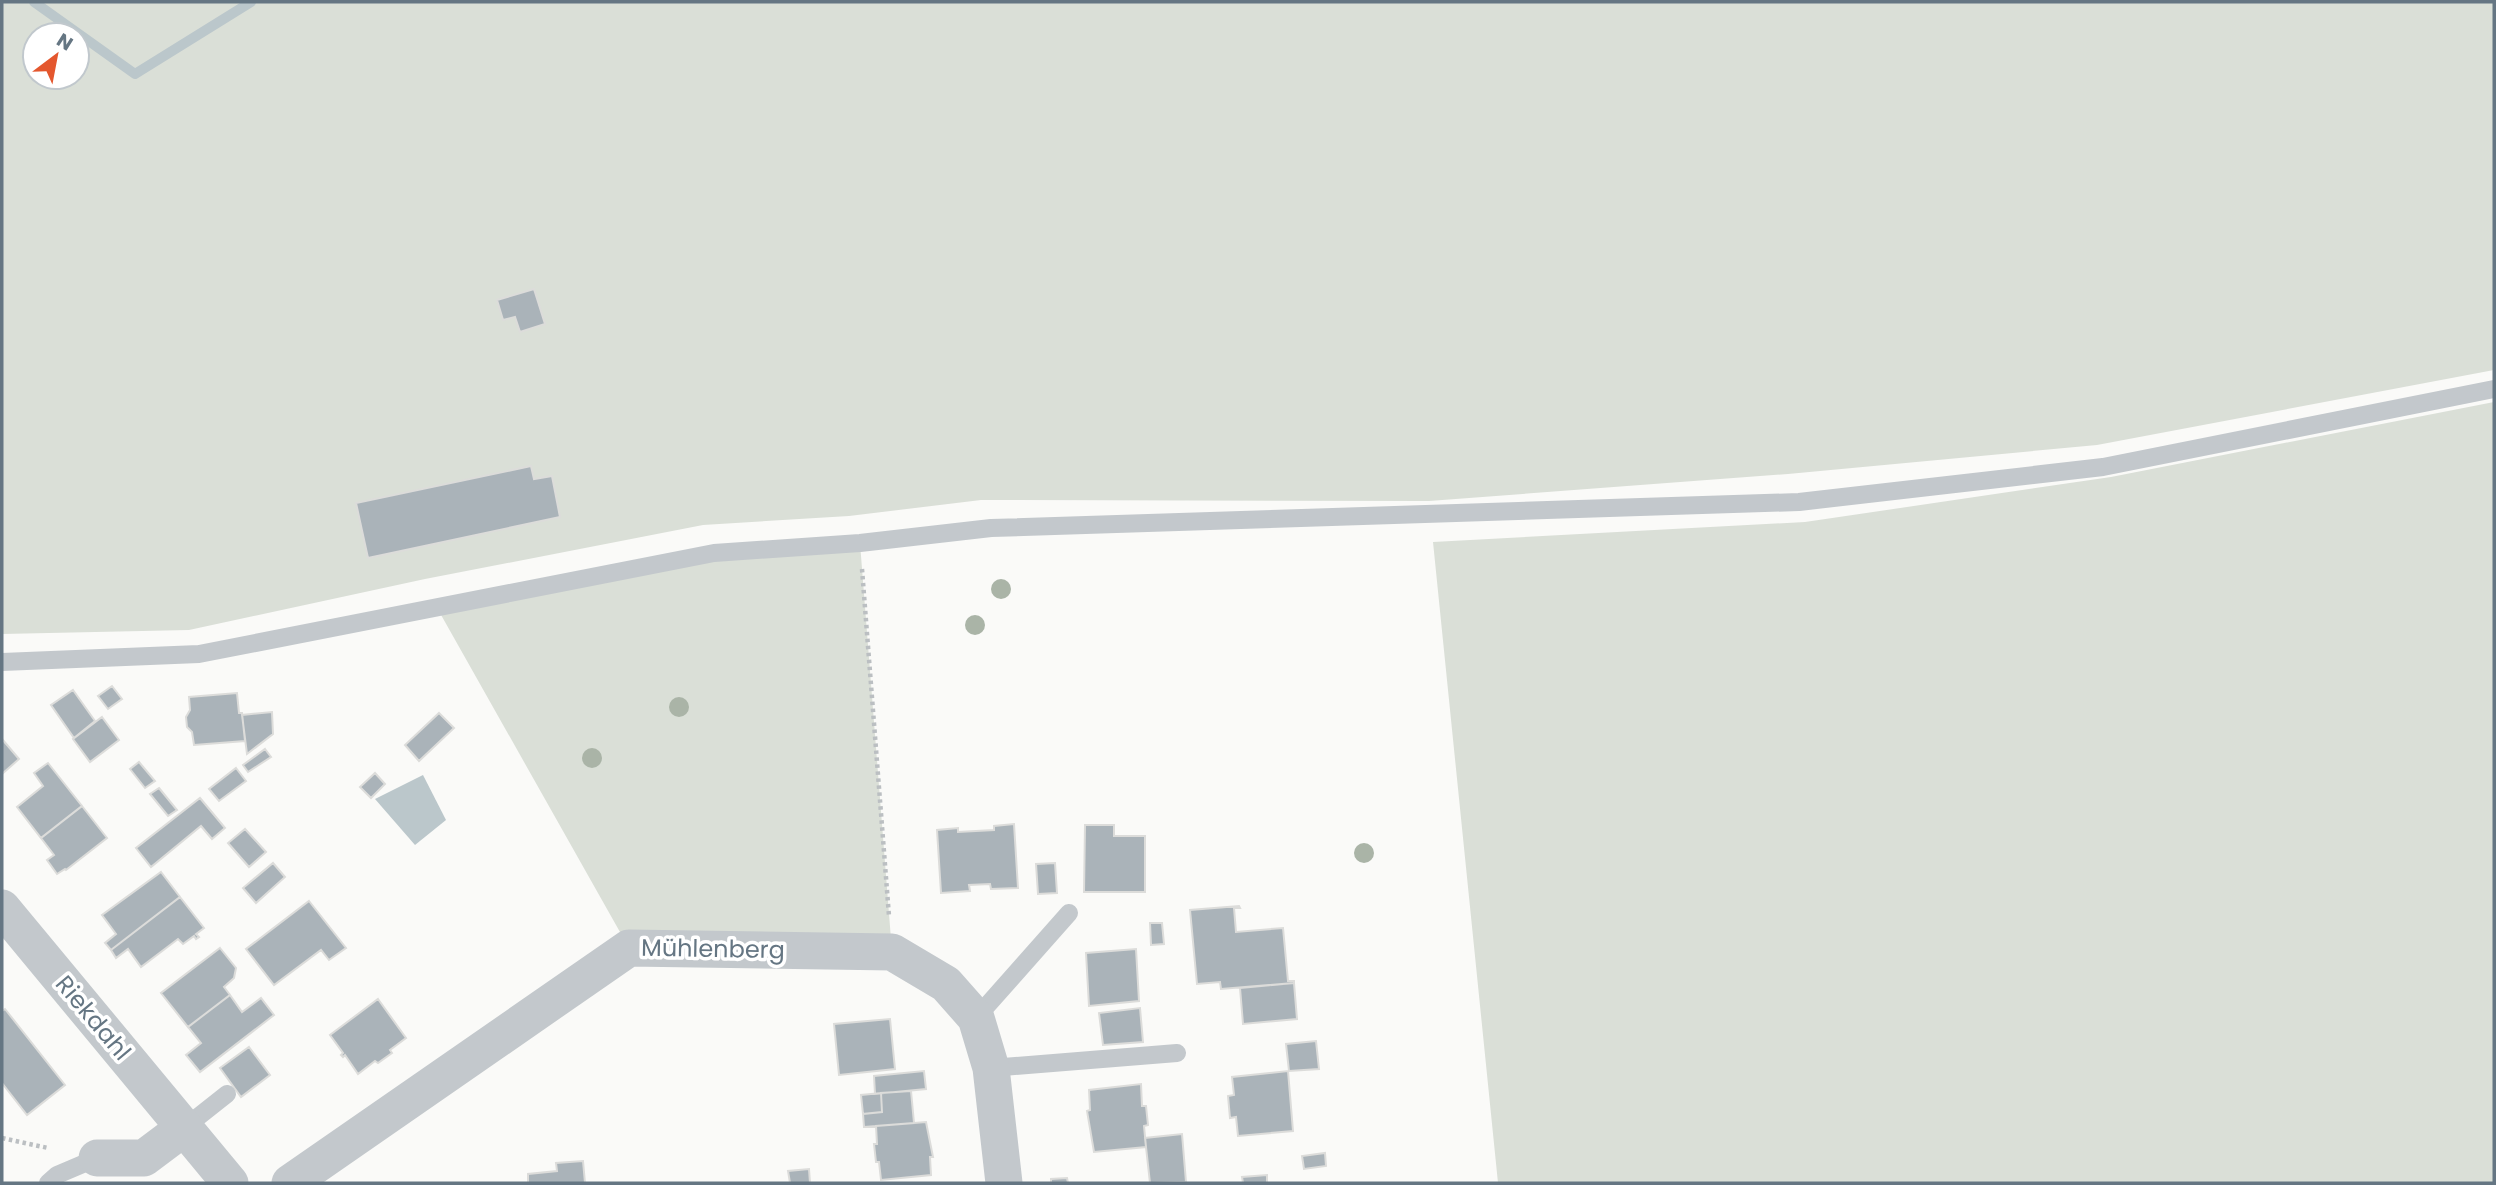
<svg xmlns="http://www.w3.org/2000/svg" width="2496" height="1185" font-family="Poppins,sans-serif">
	<rect width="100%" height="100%" fill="#fafaf8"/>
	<path fill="#dadfd7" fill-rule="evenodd" d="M2 2H2494V370L2097 445 1788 474 1429 501 981 500 849 516 703 525 425 579 189 630 2 634ZM35 35H77V77H35Z
		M2494 402V1183H1498L1433 542 1805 522 2111 477Z
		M860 543 892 952 629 948 436 606 714 553Z"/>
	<path fill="#bbc7cb" d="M423 775 446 820 415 845 375 799Z"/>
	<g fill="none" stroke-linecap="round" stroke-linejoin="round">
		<path stroke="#bbc7cb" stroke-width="10" d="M34 2 135 74 251 2"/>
	</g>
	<path fill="#aab3b9" stroke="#dcdcda" stroke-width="2" d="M534 289 545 324 520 332 515 317 503 320 497 300Z
		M531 466 534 479 552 476 560 517 368 558 356 503Z
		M112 686 122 699 108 709 98 696Z
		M73 690 95 721 74 738 51 705Z
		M237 693 239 713H242L245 741 194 745 192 732 187 727 186 717 190 710 189 697Z
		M272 712 273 734 247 754 242 715Z
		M439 713 454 728 419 761 405 745Z
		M102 717 119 740 90 762 73 739Z
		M2 739 19 759 2 774Z
		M265 749 271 757 248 772 243 765Z
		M139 762 155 781 145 788 130 769Z
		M48 763 82 806 41 838 17 807 43 786 34 773Z
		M236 768 246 781 219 801 209 789Z
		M375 773 385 784 371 798 360 787Z
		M159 788 177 810 168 816 150 794Z
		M200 798 225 828 212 839 201 826 151 867 136 848Z
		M82 806 107 838 66 870 65 869 57 874 47 860 54 855 41 838Z
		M1014 824 1018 888 991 889 990 884 969 885 970 891 941 893 937 830 958 828V832L994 830V826Z
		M1085 825H1114V836H1145V892H1084Z
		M245 829 266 852 249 867 228 843Z
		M273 863 285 877 256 903 243 888Z
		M1055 863 1057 893 1038 894 1036 864Z
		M161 872 180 897 111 950 105 943 116 934 102 915Z
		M180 897 204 928 196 934 199 937 196 939 194 936 183 944 178 939 141 967 128 949 116 958 111 950Z
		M309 901 346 948 329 960 321 950 274 985 246 949Z
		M1239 906 1240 908H1234L1236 932 1283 928 1288 981H1294V983L1221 989 1220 982 1197 984 1190 910Z
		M1150 923H1162L1164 944 1151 945Z
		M220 948 236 968 234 978 224 987 230 995 188 1027 161 993Z
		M1136 949 1139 1001 1089 1006 1086 953Z
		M1294 983 1297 1019 1243 1024 1240 988Z
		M230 995 242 1012 261 998 274 1015 200 1072 186 1055 201 1043 188 1027Z
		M378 999 406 1038 390 1050 392 1053 378 1063 375 1061 358 1074 345 1055 343 1057 341 1055 343 1053 330 1035Z
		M1140 1008 1143 1042 1103 1045 1099 1013Z
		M5 1009 65 1085 27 1115 2 1083V1011Z
		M890 1019 895 1069 839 1075 834 1024Z
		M1316 1041 1319 1069 1289 1071 1286 1044Z
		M249 1047 270 1075 241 1097 220 1068Z
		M924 1071 926 1089 875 1094 874 1076Z
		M1288 1071 1293 1131 1238 1136 1236 1117 1230 1118 1228 1096 1234 1095 1232 1077Z
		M1141 1084 1142 1106H1146L1148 1125 1144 1126 1146 1147 1094 1152 1087 1111 1090 1110 1089 1090Z
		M911 1091 914 1123 864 1127 863 1114 882 1112 881 1093Z
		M881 1093 882 1112 863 1114 861 1095Z
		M926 1122 933 1157H930L931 1175 881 1180 879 1162H876L874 1144H877L876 1126Z
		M1182 1134 1186 1182 1150 1183 1145 1138Z
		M1325 1153 1326 1166 1304 1169 1302 1156Z
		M583 1161 585 1183H528V1174L557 1171 556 1163Z
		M809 1169 810 1183H790L788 1171Z
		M1267 1175V1183H1243L1242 1177Z
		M1067 1178 1068 1183H1051V1179Z"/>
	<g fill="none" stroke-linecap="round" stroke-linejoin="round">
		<path stroke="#bbbfc2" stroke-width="4.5" stroke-dasharray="3.5 3.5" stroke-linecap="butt" d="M862 569 889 916
			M2 1138 48 1148"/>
		<path stroke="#c3c8cc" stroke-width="18" d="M2 662 199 654 714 553 860 543 991 528 1799 502 2103 467 2494 389
			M976 1018 1069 913
			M991 1068 1177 1053
			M184 1128 227 1094
			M48 1183 57 1175 97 1158"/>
		<path stroke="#c3c8cc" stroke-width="37" d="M2 908 230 1183
			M97 1158H144L184 1128
			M290 1183 629 948 892 952 946 984 976 1018 991 1068 1004 1183"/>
	</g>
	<g fill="#aab4a7">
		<circle cx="1001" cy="589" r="10"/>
		<circle cx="975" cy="625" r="10"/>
		<circle cx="679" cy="707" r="10"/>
		<circle cx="592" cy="758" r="10"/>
		<circle cx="1364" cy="853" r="10"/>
	</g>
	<g text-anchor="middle" stroke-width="7" stroke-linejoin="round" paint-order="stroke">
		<g font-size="24" fill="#657683" stroke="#fff">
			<text transform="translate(713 949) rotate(1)" y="8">Mühlenberg</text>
			<text transform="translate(93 1018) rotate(50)" y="8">Riekdahl</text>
		</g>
	</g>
	<rect width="2496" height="1185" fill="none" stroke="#657683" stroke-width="7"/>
	<g transform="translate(56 56) rotate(32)"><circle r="33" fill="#ffffff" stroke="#c1c8cd" stroke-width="2"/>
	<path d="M0-5L12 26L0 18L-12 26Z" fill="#e4572e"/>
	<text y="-10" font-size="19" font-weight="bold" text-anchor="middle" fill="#657683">N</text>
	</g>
</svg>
